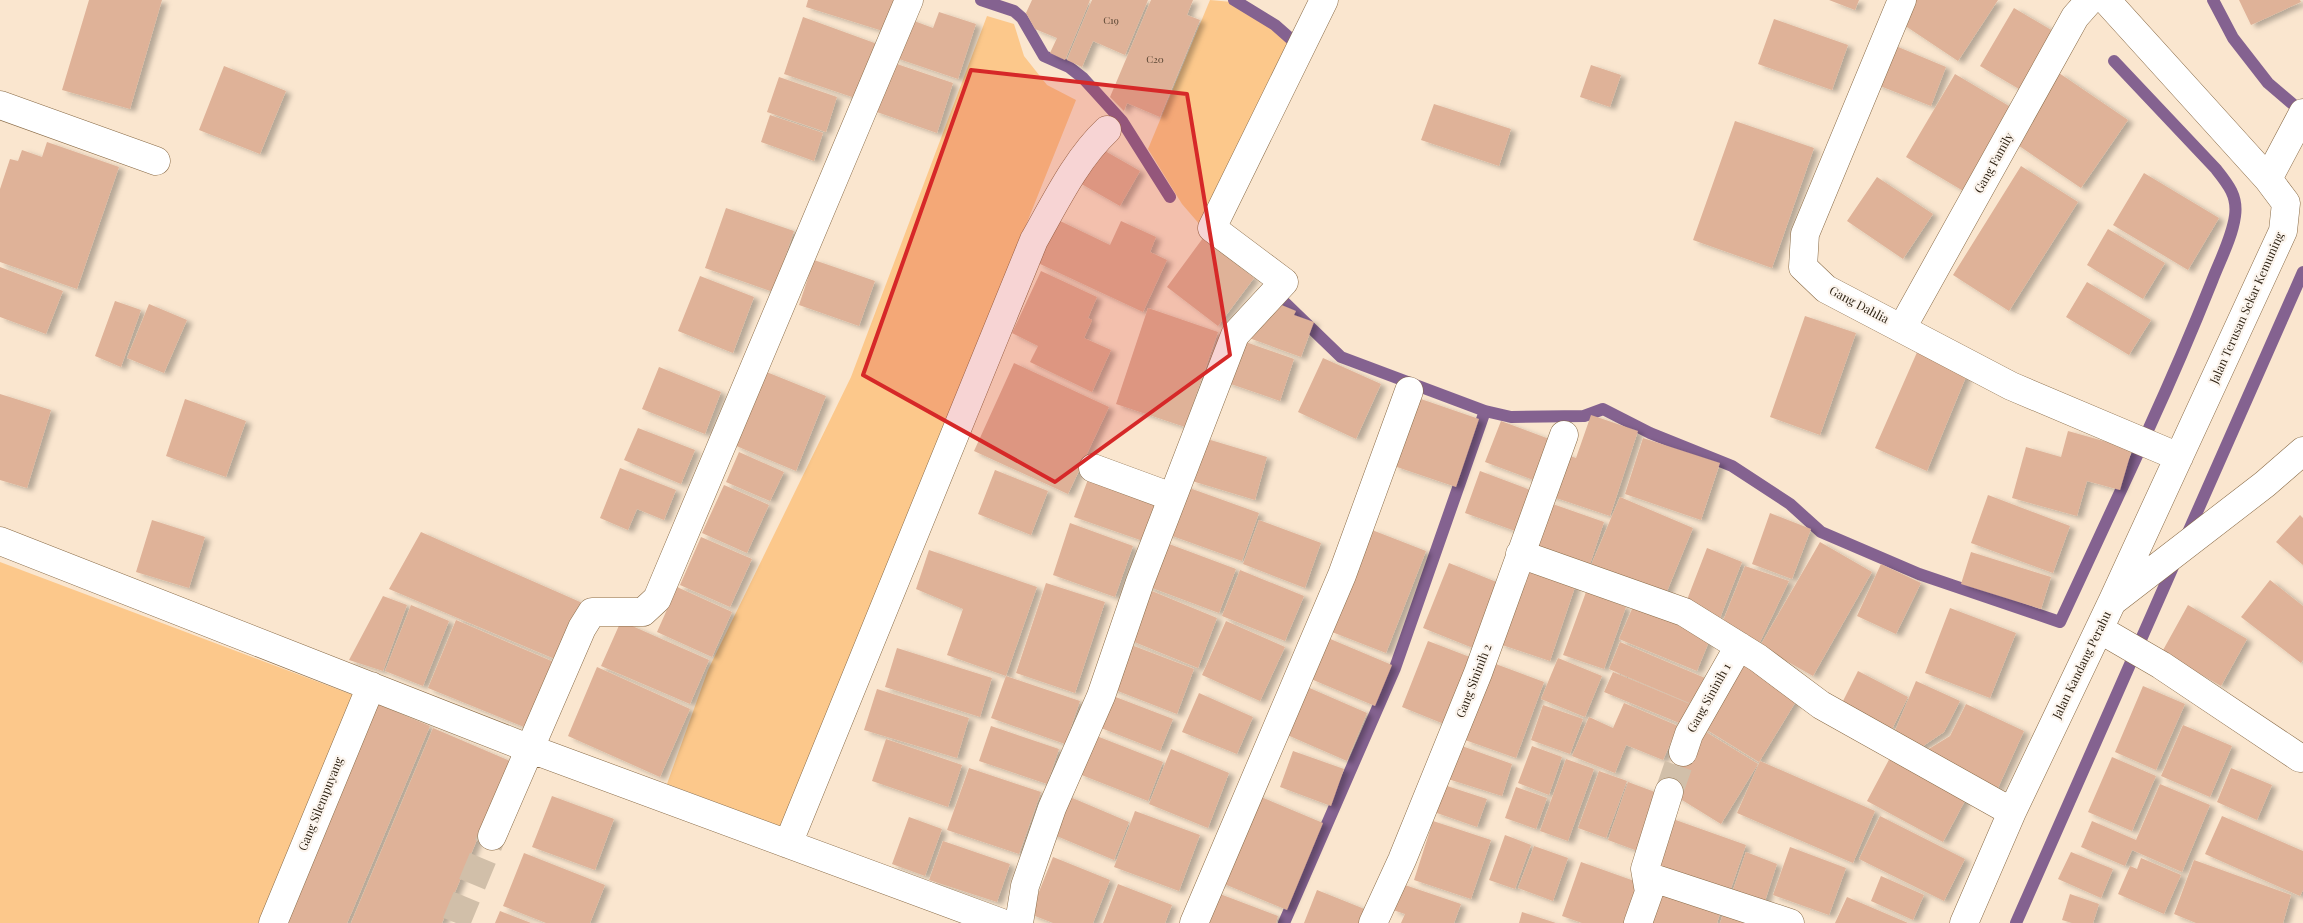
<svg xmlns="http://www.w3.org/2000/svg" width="2303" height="923" font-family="'Playfair Display',serif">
	<defs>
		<filter id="shadow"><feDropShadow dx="5.5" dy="3" stdDeviation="2.5" flood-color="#0004"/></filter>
	</defs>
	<rect width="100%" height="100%" fill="#fae6cf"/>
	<path fill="#fcc88b" d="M1210 0 1232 2 1272 25 1290 41 1201 226 1182 204 1148 149Z
		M987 16 1014 24 1024 56 1047 85 1076 100 785 828 667 784 708 670 851 377Z
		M0 562 353 695 274 892 258 923H0Z"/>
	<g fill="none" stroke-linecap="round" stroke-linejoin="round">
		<path stroke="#846290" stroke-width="12" d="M981 0 1014 11 1022 18 1044 56 1069 67 1083 78 1122 121 1170 197
			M1234 0 1275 25 1292 40
			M2213 0 2233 38 2268 83 2303 113
			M2114 61 2216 169C2228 184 2238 196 2235 216 2232 238 2220 260 2212 281 2192 331 2171 380 2149 428
			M1279 297 1341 357 1485 411 1511 417 1584 416 1603 409 1650 433 1732 466 1790 504 1821 532 1919 574 2060 622 2141 447
			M2186 537 2303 272
			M1284 923 1395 668 1485 411
			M2016 923 2176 560"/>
	</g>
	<path fill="#dfb298" filter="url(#shadow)" d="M89 0H162L130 109 62 90Z
		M808 0H895L886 32 806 7Z
		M1032 0H1090L1065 60 1050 53 1057 38 1035 29 1026 13Z
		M1092 0H1148L1125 55 1093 41 1082 67 1067 60Z
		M1151 0H1193L1187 15 1200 20 1160 117 1127 103 1124 111 1110 97Z
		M1829 0H1859L1855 10Z
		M1912 0H1998L1958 61 1898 21Z
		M2239 0H2300L2301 2 2251 25Z
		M2014 8 2053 31 2019 89 1980 66Z
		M939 12 976 24 958 79 893 57 906 18 933 28Z
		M803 17 880 45 861 100 784 74Z
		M1774 19 1848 45 1832 90 1758 64Z
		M1891 44 1946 67 1931 106 1875 84Z
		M891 62 953 83 937 133 874 111Z
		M1591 65 1621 75 1610 107 1580 97Z
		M224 66 286 91 260 154 199 130Z
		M2059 73 2128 120 2081 188 2012 141Z
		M1955 74 2014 109 1965 192 1906 157Z
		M779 77 837 97 826 132 767 112Z
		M1434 104 1511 129 1499 166 1421 140Z
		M770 115 823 133 814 161 761 142Z
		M1735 121 1814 148 1772 268 1693 240Z
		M47 142 119 167 77 289 0 262V189L10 159 18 161 22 150 42 157Z
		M1098 147 1140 171 1120 206 1078 182Z
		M2021 166 2078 202 2009 311 1953 275Z
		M2144 173 2219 218 2188 270 2113 225Z
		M1877 177 1933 214 1903 259 1847 221Z
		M726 208 794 231 773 292 705 268Z
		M1058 220 1110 245 1121 221 1156 237 1150 252 1167 260 1143 312 1038 263Z
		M2108 229 2165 263 2143 299 2087 265Z
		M1203 238 1254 278 1218 326 1167 287Z
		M814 260 875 281 859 326 799 305Z
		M0 267 63 291 46 334 0 317Z
		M1041 271 1097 297 1088 318 1092 320 1084 338 1111 350 1092 392 1030 362 1038 346 1012 333Z
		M700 276 754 297 733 353 678 331Z
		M2087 282 2151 320 2129 355 2066 317Z
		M115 301 141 310 121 367 95 356Z
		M1272 301 1296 311 1294 315 1314 322 1301 357 1249 338Z
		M149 304 187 320 164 373 127 358Z
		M1148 308 1218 332 1185 427 1116 404Z
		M1805 316 1856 333 1820 435 1770 417Z
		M1240 340 1294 359 1280 401 1225 382Z
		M1918 350 1968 372 1927 471 1875 448Z
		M1323 358 1381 384 1356 439 1298 412Z
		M1014 363 1109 407 1068 494 974 451Z
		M659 367 721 392 705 434 642 409Z
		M764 371 826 396 796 471 734 445Z
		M0 394 51 410 27 488 0 480Z
		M1418 398 1479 419 1456 487 1394 466Z
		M185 399 246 421 226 477 166 456Z
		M1591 415 1638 431 1610 516 1547 495 1561 453 1576 458Z
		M1501 421 1552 440 1536 481 1485 462Z
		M638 428 695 450 681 484 624 460Z
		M2068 431 2132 449 2120 490 2087 481 2077 516 2012 498 2026 447 2061 457Z
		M1204 438 1267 457 1255 500 1192 481Z
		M1643 438 1720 463 1701 520 1625 494Z
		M739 452 784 472 770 501 726 482Z
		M620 468 676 490 664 520 637 509 628 530 600 518Z
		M995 470 1048 491 1031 535 978 514Z
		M1480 471 1533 491 1518 532 1465 513Z
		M1090 474 1158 497 1143 541 1074 517Z
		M724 485 769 505 747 553 702 533Z
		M1181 485 1259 513 1242 561 1164 533Z
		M1988 495 2070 526 2053 573 1971 543Z
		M1620 497 1693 528 1663 601 1589 570Z
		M1547 502 1604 522 1588 570 1531 550Z
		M1770 513 1811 529 1792 579 1752 564Z
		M2300 515 2303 518V565L2276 542Z
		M152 520 205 537 189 588 136 572Z
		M1259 520 1321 543 1305 588 1243 564Z
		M1070 523 1133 546 1115 597 1053 575Z
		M1372 530 1426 551 1386 653 1332 632Z
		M421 532 587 605 562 662 389 589Z
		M701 537 752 559 730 607 680 585Z
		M1161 541 1236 569 1219 613 1144 585Z
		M1820 542 1872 572 1813 676 1760 646Z
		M1707 548 1742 562 1720 618 1685 605Z
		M929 550 1037 587 1006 676 947 655 963 609 916 589Z
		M1971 552 2051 577 2041 609 1961 584Z
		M1449 563 1504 585 1478 650 1423 628Z
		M1881 564 1921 583 1896 634 1857 616Z
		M1745 566 1789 581 1758 646 1719 631Z
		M1524 567 1576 584 1550 661 1499 644Z
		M1240 570 1304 596 1285 641 1222 616Z
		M2270 580 2303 606V660L2301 663 2241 617Z
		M1046 583 1105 602 1075 693 1016 673Z
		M677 587 732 612 712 657 657 632Z
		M1147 589 1217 618 1198 668 1127 639Z
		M1586 592 1626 607 1604 669 1563 655Z
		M383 596 407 605 383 671 349 660Z
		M1635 602 1712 634 1697 671 1619 639Z
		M411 605 449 621 423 686 385 671Z
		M2188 605 2247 639 2221 686 2162 652Z
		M1950 608 2016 633 1990 698 1925 673Z
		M456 620 556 663 529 729 428 688Z
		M621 621 709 660 690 704 601 666Z
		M1226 621 1285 647 1260 701 1202 675Z
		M1328 638 1392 665 1375 706 1311 679Z
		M1428 641 1475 659 1449 726 1402 707Z
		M1620 642 1705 678 1694 705 1609 669Z
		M1126 643 1194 669 1177 714 1110 688Z
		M897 648 992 678 980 717 885 687Z
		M1558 658 1602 676 1585 717 1541 699Z
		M1739 660 1798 698 1759 762 1699 725Z
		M1493 663 1544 682 1516 758 1465 740Z
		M597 667 690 709 660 777 568 736Z
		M1858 671 1908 697 1892 729 1842 703Z
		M1613 672 1697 707 1689 727 1604 692Z
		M1006 676 1080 701 1065 744 991 718Z
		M1916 681 1960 701 1944 732 1914 752 1891 740Z
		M1305 686 1367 713 1347 761 1285 734Z
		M2143 686 2185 704 2156 770 2115 752Z
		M877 689 969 718 957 758 864 730Z
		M1199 693 1253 717 1237 754 1182 732Z
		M1113 696 1173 719 1160 751 1101 728Z
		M375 703 430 726 351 914 347 923H282Z
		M1624 703 1678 726 1663 760 1626 745 1615 773 1572 756 1589 717 1613 728Z
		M1966 704 2024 731 1997 790 1919 755 1950 736Z
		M1543 705 1583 719 1570 754 1531 740Z
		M2183 725 2232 746 2210 797 2161 776Z
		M991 726 1059 749 1047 784 979 761Z
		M1698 727 1758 764 1721 824 1661 787Z
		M433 728 510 761 442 923H351Z
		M1094 735 1163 762 1148 801 1079 774Z
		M886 739 962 765 948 807 872 781Z
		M1459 745 1512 764 1502 796 1448 779Z
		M1532 746 1562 757 1549 795 1518 783Z
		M1171 749 1229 773 1208 828 1149 804Z
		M1293 751 1344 769 1331 806 1280 787Z
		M1892 754 1968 795 1943 842 1867 801Z
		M2112 757 2156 776 2132 831 2088 812Z
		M1566 759 1594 769 1568 841 1540 831Z
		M1760 761 1875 811 1853 863 1737 813Z
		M969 768 1041 792 1019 854 947 830Z
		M2231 768 2272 785 2257 820 2217 802Z
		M1599 771 1627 781 1606 838 1578 828Z
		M1628 782 1663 795 1643 853 1608 840Z
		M2160 784 2210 805 2182 872 2132 850 2125 866 2081 847 2092 821 2136 840Z
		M1444 785 1487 799 1477 827 1434 812Z
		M1516 787 1547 798 1536 829 1505 818Z
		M1063 794 1129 822 1114 860 1047 832Z
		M1254 794 1323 823 1287 910 1217 881Z
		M552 796 614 819 595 870 532 847Z
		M1135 811 1200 835 1179 891 1114 867Z
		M1880 816 1965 859 1944 901 1859 859Z
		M2222 816 2303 851V890L2300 896 2205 854Z
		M909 817 942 829 925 876 892 864Z
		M1670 818 1746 845 1729 894 1652 866Z
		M1433 821 1491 840 1471 899 1414 880Z
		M1505 835 1531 845 1515 889 1489 880Z
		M943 841 1010 864 997 902 929 880Z
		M1534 846 1568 858 1553 901 1518 888Z
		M1790 847 1846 868 1829 915 1773 895Z
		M1746 852 1777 864 1762 910 1730 899Z
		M2071 852 2113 869 2101 898 2058 879Z
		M524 853 605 885 590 923H546L503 906Z
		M1053 857 1110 880 1093 923H1053L1030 914Z
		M2141 858 2181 875 2164 914 2118 894 2130 866 2137 869Z
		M2194 860 2291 895 2283 923H2196L2174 914Z
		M1581 862 1640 883 1625 923H1582L1562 916Z
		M1881 876 1924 895 1913 920 1871 901Z
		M1118 884 1172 905 1165 923H1103Z
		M1402 884 1461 904 1454 923H1401L1405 914 1393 910Z
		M1657 887 1722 907 1717 923H1646Z
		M1317 890 1372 912 1367 923H1304Z
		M1212 891 1278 916 1276 923H1200Z
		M2070 894 2099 904 2093 923H2072L2062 920Z
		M1847 897 1908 923H1835Z
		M1726 905 1777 923H1720Z
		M500 911 531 923H495Z
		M1522 912 1556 923H1519Z"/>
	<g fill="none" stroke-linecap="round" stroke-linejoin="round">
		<path stroke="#d1bfa9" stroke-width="28" stroke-dasharray="28 14" stroke-linecap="butt" d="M1669 792 1683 752
			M456 923 492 836"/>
		<g stroke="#886a46" stroke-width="29">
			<path id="minor" d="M1902 0 1805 234 1803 267 1826 289 2011 386 2179 457
				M2106 0 2268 179 2286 203 2283 231 2112 602
				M0 105 156 161
				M2268 179 2303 113
				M1902 328 2075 17 2090 0
				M1093 468 1172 497
				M0 541 528 748 1002 923
				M1520 554 1684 612 1758 658 1821 705 2012 812
				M2099 629 2161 665 2300 758
				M1683 752 1689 734 1739 646
				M492 836 582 628 592 612H643L657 599 909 0
				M788 844 1034 240C1055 203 1076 159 1107 130
				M1647 876 1790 923
				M273 923 371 686
				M1019 923 1025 886 1052 808 1101 696 1140 582 1235 335 1284 282 1212 228 1324 0
				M1194 923 1342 575 1409 391
				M1373 923 1402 860 1478 673 1564 435
				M1638 923 1649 892 1645 869 1669 792
				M1964 923 2012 812 2112 602 2265 484 2303 451"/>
		</g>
		<use href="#minor" stroke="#fff" stroke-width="28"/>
	</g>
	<path fill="#d62828" fill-opacity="0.2" stroke="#d62828" stroke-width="4" stroke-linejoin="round" d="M971 70 1187 94 1230 355 1055 482 863 375Z"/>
	<g text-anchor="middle" stroke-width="4.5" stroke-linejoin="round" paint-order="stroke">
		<g font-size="10" fill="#5a4634">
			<text x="1111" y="24">C19</text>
			<text x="1155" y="63">C20</text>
		</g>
		<g font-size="12" fill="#2e2213" stroke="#fcf5ee">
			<text transform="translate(1994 163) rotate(-61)" y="4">Gang Family</text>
			<text transform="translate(1859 305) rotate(28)" y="4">Gang Dahlia</text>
			<text transform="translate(2247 308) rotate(-66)" y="4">Jalan Terusan Sekar Kemuning</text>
			<text transform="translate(2082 665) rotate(-64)" y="4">Jalan Kandang Perahu</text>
			<text transform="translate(1474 681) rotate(-69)" y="4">Gang Sininih 2</text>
			<text transform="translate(1709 698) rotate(-61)" y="4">Gang Sininih 1</text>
			<text transform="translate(321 804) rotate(-68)" y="4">Gang Silempuyang</text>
		</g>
	</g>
</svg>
